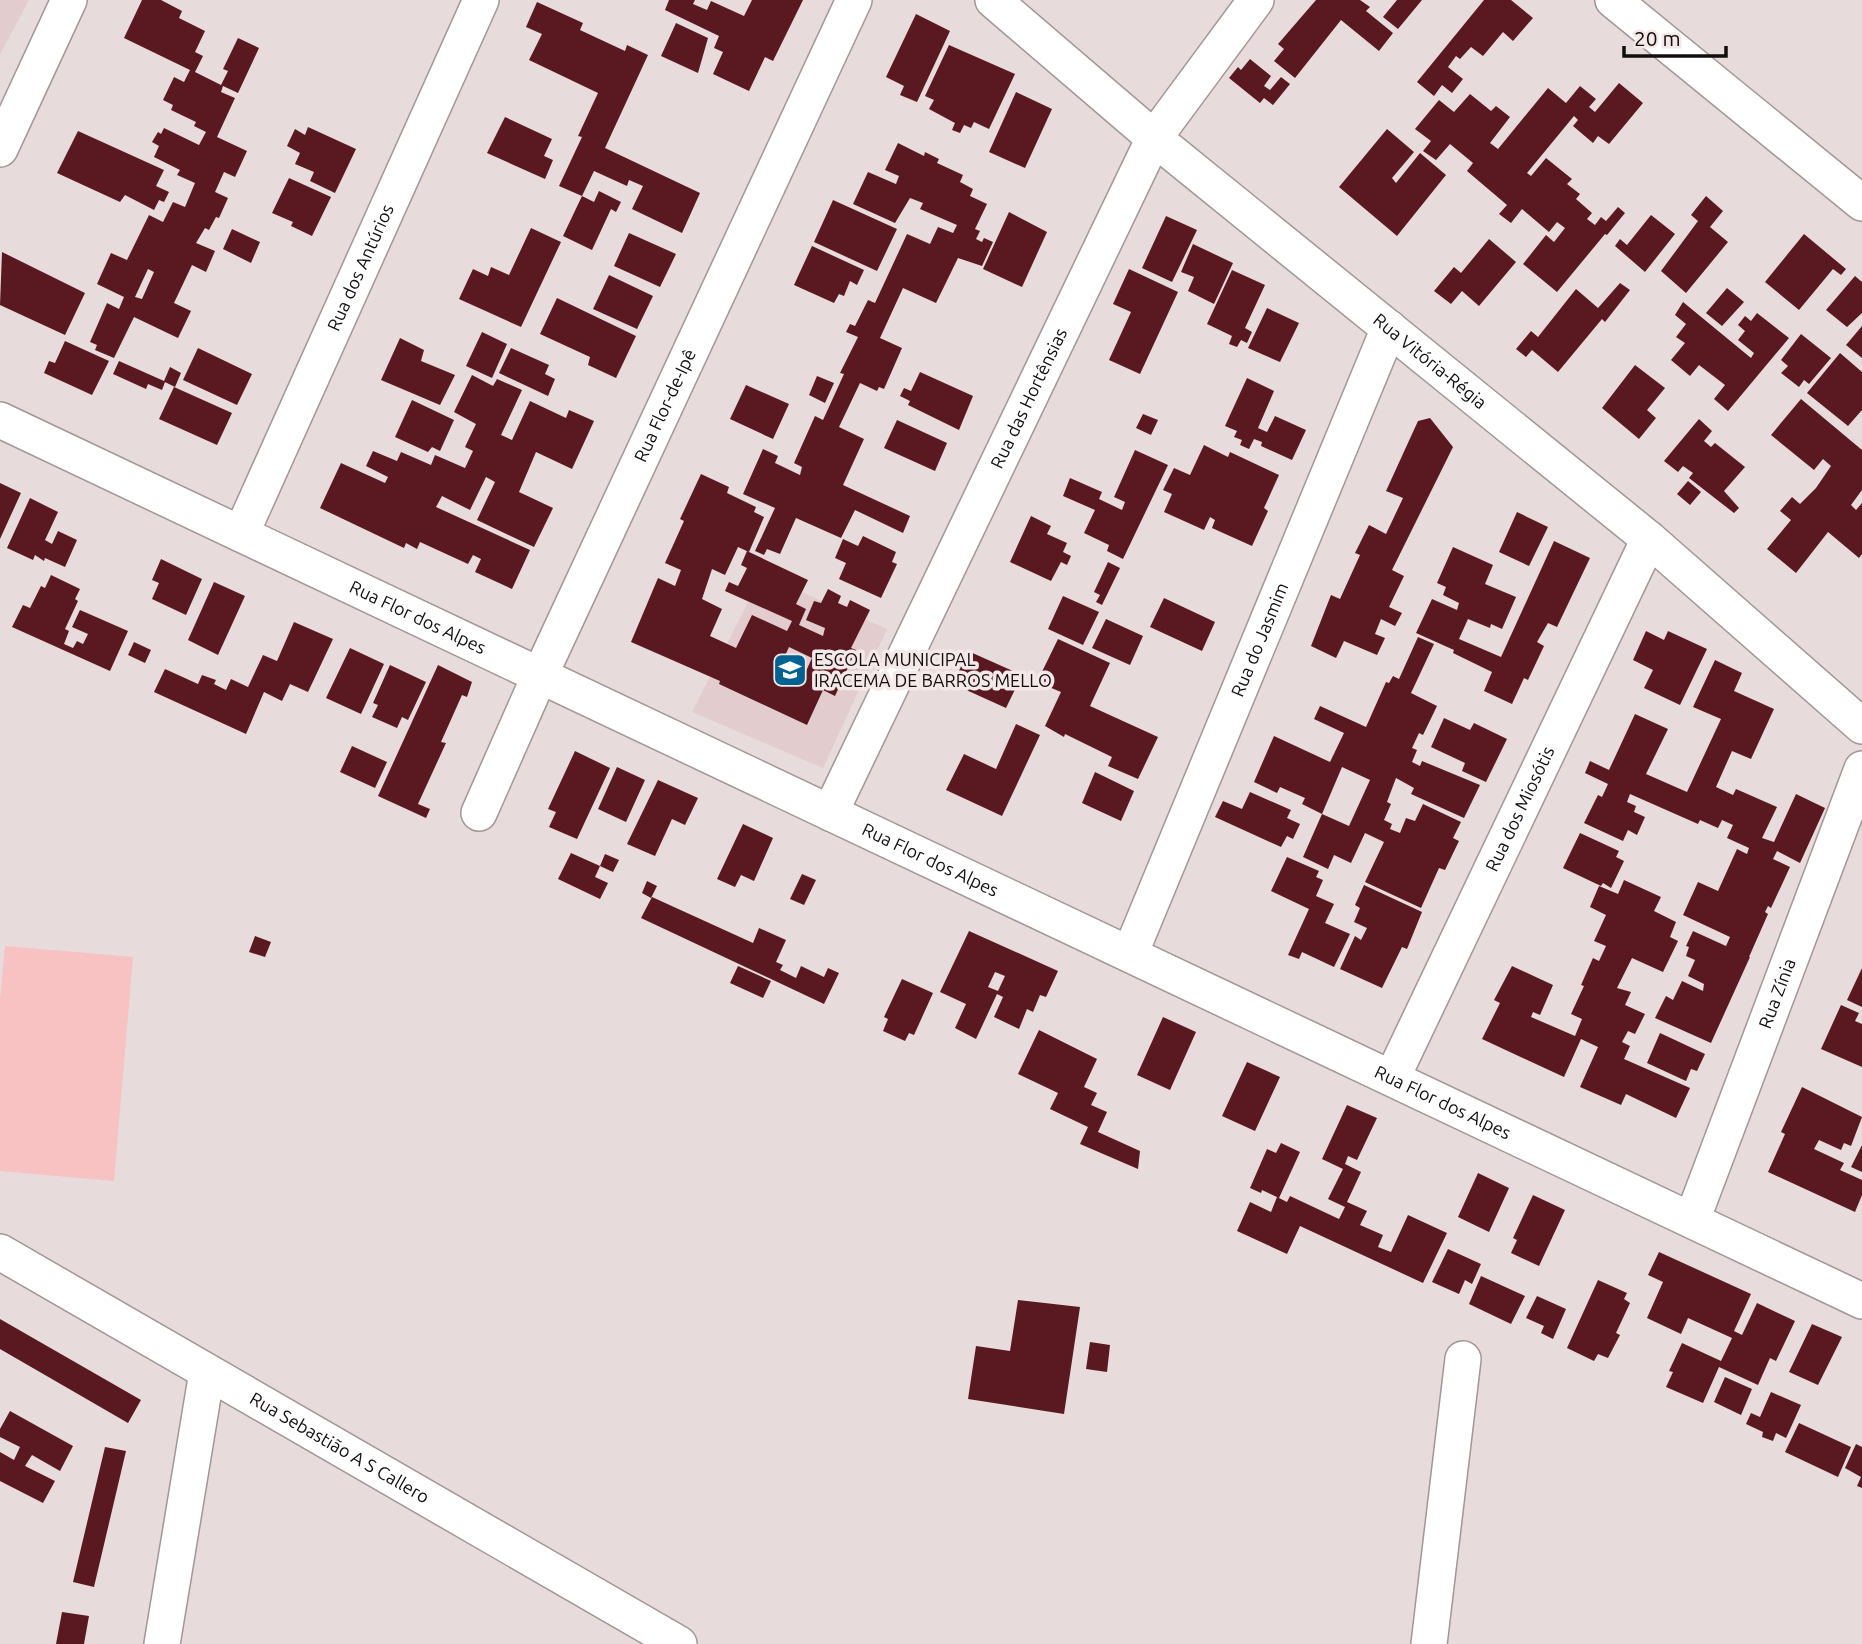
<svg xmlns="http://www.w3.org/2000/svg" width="1862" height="1644" font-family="Ubuntu,sans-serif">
	<rect width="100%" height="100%" fill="#e8dbdb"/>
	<path fill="#e2cccd" d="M0 0H29L0 54Z
		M762 575 887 629 823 768 692 712Z"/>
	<path fill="#f8c1c2" d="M5 946 133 957 114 1181 0 1171V1000Z"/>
	<path fill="#5a1921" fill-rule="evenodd" d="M142 0H161L182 11 179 18 205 31 195 52 203 56 195 72 221 85 228 71 223 69 238 38 259 48 238 93 223 86 221 92 235 98 217 137 247 151 235 177 224 172 215 192 228 198 219 218 216 217 209 230 205 228 196 243 215 251 206 272 192 265 174 303 191 311 178 338 134 317 114 358 95 350 97 345 90 342 107 303 119 309 124 297 97 284 111 253 127 260 149 215 163 222 173 202 185 207 195 183 177 175 180 170 154 157 159 146 152 142 158 132 161 134 164 128 199 145 206 132 194 126 196 122 171 110 173 105 163 100 174 77 184 82 190 70 124 38ZM148 269 154 272 142 299 135 297Z
		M669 0H695L693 4 707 10 711 1 744 16 752 0H803L773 61 765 57 749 91 713 74 723 52 714 48 719 36 665 10Z
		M1316 0H1360L1370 7 1366 11 1393 33 1379 51 1341 20 1295 78 1274 61 1284 49 1278 44Z
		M1397 0H1422L1398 29 1383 17Z
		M1484 0H1511L1533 18 1513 41 1503 32 1483 56 1471 47 1460 59 1456 56 1448 67 1463 79 1452 93 1442 85 1434 96 1417 82Z
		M537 2 583 23 580 30 625 51 627 45 648 55 605 148 700 193 682 233 632 209 643 186 629 180 627 186 594 171 582 196 559 186 582 137 578 136 598 93 529 60 542 34 526 27Z
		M916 14 950 31 917 102 900 95 904 86 886 77Z
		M676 23 708 38 698 73 661 56Z
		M949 45 1015 74 989 129 974 122 971 128 964 125 960 133 952 130 955 123 929 109 934 100 925 96Z
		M1250 59 1271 76 1264 86 1270 90 1281 77 1290 84 1273 105 1264 98 1260 103 1229 78 1238 67 1241 70Z
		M1619 83 1643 103 1609 144 1598 136 1593 143 1573 126 1578 120 1574 116 1527 173 1531 176 1546 158 1572 179 1567 184 1580 194 1576 199 1592 213 1587 219 1595 225 1601 217 1606 221 1618 207 1625 213 1607 235 1605 234 1557 292 1523 264 1546 235 1554 242 1565 228 1557 222 1549 232 1522 209 1511 223 1499 214 1507 205 1467 171 1473 163 1450 144 1436 160 1423 151 1431 141 1415 129 1439 100 1454 112 1470 94 1491 111 1496 106 1510 117 1490 143 1498 149 1548 88 1566 103 1580 86 1596 99 1589 107 1595 112Z
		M1016 92 1052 109 1025 168 989 152Z
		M505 117 552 139 544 156 553 160 545 179 487 153Z
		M308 127 356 149 335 193 310 181 314 172 295 164 300 153 287 146 295 129 305 135Z
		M1387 129 1414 152 1392 178 1396 183 1420 153 1446 175 1397 236 1339 187Z
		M78 131 164 170 156 186 169 192 164 202 159 200 154 210 125 195 120 202 57 173Z
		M898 143 924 156 925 152 939 159 937 163 963 175 960 182 973 189 970 196 987 204 975 229 980 231 976 239 982 242 984 238 993 242 982 266 958 258 936 303 903 288 880 338 902 348 884 389 879 387 877 391 860 383 839 427 864 439 843 485 910 516 903 533 855 510 841 538 796 518 780 554 767 549 764 555 755 551 775 508 743 494 763 449 778 456 775 463 800 475 802 467 794 463 815 416 823 420 844 374 840 373 858 337 846 332 850 324 855 326 868 300 875 303 907 234 930 244 938 227 953 233 957 225 920 209 923 203 910 198 895 223 853 204 868 172 896 184 899 176 885 170Z
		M289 178 331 197 312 236 291 226 293 222 272 213Z
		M599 191 621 202 616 212 611 209 592 250 563 236 582 196 594 202Z
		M1706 196 1723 211 1710 227 1728 242 1686 293 1661 271 1698 221 1691 215Z
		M833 200 897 229 877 271 814 242Z
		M1009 212 1047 232 1022 287 983 269Z
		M1651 215 1675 234 1645 272 1615 246 1620 239 1627 245Z
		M1166 216 1197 230 1172 282 1142 268Z
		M531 228 561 242 521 327 459 299 473 269 488 276 491 267 509 275Z
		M232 229 260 242 251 263 223 249Z
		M629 233 676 254 660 287 614 266Z
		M1804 234 1846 269 1841 275 1833 269 1799 310 1765 282Z
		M1489 239 1516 262 1479 306 1462 291 1451 304 1434 291 1454 267 1461 273Z
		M1193 244 1233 263 1214 304 1188 291 1194 277 1181 272Z
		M812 246 864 270 857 285 850 281 844 296 839 294 834 303 794 285Z
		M2 252 85 293 65 335 0 305Z
		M1129 269 1178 292 1140 374 1109 360 1131 312 1113 304Z
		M1232 270 1265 285 1245 328 1252 332 1247 343 1241 340 1237 347 1229 344 1232 336 1207 324Z
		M609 275 653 296 637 329 593 309Z
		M1855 276 1862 282V313L1847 327 1826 310Z
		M1620 283 1630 290 1605 322 1602 319 1558 372 1532 350 1526 357 1516 349 1531 331 1538 337 1576 289 1598 308Z
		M1727 288 1744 302 1722 326 1706 313Z
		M557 298 636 336 616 378 588 365 590 357 540 334Z
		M1683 302 1751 358 1754 353 1738 340 1745 331 1738 325 1745 316 1751 321 1757 313 1789 338 1728 411 1714 399 1725 385 1699 365 1690 376 1671 360 1685 343 1676 337 1686 324 1675 315Z
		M1267 308 1299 323 1280 362 1248 348Z
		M1862 326V358L1846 345Z
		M482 332 507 344 492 378 466 366Z
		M1801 334 1831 358 1809 384 1804 380 1799 387 1781 373 1788 366 1781 360Z
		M400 338 424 350 421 361 455 375 440 405 381 380Z
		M65 341 109 361 92 395 44 373 49 361 55 363Z
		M198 348 252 374 237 405 183 380Z
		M511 348 549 365 545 374 555 379 548 396 499 373Z
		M1840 353 1862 372V410L1848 426 1807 393Z
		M119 361 164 381 170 367 181 373 175 387 165 382 162 390 148 384 146 389 113 374Z
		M1635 365 1665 388 1647 410 1656 418 1639 439 1602 408Z
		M920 372 973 396 959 430 908 405 910 401 900 396 904 388 911 391Z
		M472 375 493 386 497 379 522 390 501 435 512 440 530 401 566 418 569 410 594 421 572 469 536 452 519 492 553 508 534 547 477 520 495 482 486 477 470 510 442 496 436 507 530 550 512 589 475 572 481 559 473 555 468 564 420 542 417 549 406 543 404 548 320 508 341 463 385 483 388 477 366 466 373 451 397 461 401 452 431 465 435 455 465 468 473 451 465 447 476 424 454 412Z
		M817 376 834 383 825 403 809 395Z
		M1247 378 1274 391 1258 428 1267 432 1275 416 1306 430 1292 460 1261 446 1262 442 1254 439 1249 449 1240 445 1242 440 1234 437 1237 431 1225 426Z
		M746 385 789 404 773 439 730 419Z
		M174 387 232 413 217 445 159 419Z
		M1801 399 1862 450V490L1851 505 1856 510 1862 503V554L1859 558 1828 532 1796 573 1767 549 1791 520 1780 511 1792 497 1800 504 1816 488 1831 466 1823 459 1814 470 1771 435Z
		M412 400 454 420 440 451 432 447 428 452 395 437Z
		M1143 414 1158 420 1151 435 1136 428Z
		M1430 418 1453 447 1392 570 1404 576 1389 607 1402 613 1395 626 1381 619 1375 634 1385 638 1377 655 1344 641 1336 658 1311 646 1331 595 1340 599 1360 555 1355 553 1369 525 1386 534 1403 498 1386 491 1418 421Z
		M1699 419 1712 431 1704 441 1711 447 1715 443 1745 467 1724 491 1739 508 1734 513 1689 478 1693 473 1683 466 1678 472 1664 461Z
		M897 420 947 443 935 471 884 448Z
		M1204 445 1228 457 1230 452 1279 475 1264 508 1268 511 1252 546 1212 528 1215 520 1210 517 1204 530 1164 512 1172 494 1163 490 1174 468 1190 475Z
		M1135 450 1168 465 1123 559 1107 551 1109 545 1084 533 1095 510 1063 496 1070 478 1102 492 1099 499 1122 510 1125 502 1114 497Z
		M701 474 729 487 727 493 756 507 754 512 764 517 749 552 738 547 725 575 712 569 702 599 722 609 710 636 736 648 752 615 787 631 792 621 725 591 729 582 738 586 747 568 741 565 747 551 808 580 796 604 806 609 799 625 823 636 825 628 806 620 814 601 821 603 828 589 841 596 838 603 847 607 850 600 870 610 851 648 856 650 835 696 823 690 807 725 719 684 720 681 631 642 658 578 675 586 681 570 665 563 684 521 680 519ZM789 647 812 658 802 680 779 669Z
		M1688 481 1701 492 1690 505 1677 494Z
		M0 483 21 493 0 539Z
		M30 498 58 512 45 540 52 544 58 531 77 540 65 567 45 558 44 561 35 555 33 560 7 548Z
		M1517 512 1548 527 1529 566 1499 552Z
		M1031 516 1051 526 1047 534 1067 543 1063 552 1071 556 1067 565 1061 562 1051 581 1010 562Z
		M863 536 896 552 892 562 897 564 881 598 839 579 846 563 835 558 843 539 858 546Z
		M1554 541 1590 558 1557 627 1548 623 1537 642 1544 646 1528 680 1524 678 1512 704 1484 691 1492 672 1453 653 1454 650 1416 633 1432 599 1457 610 1459 603 1443 595 1446 587 1437 583 1453 547 1493 565 1485 584 1516 597 1502 629 1491 624 1490 628 1468 619 1459 639 1501 657Z
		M161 559 202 579 186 615 152 599 159 583 152 580Z
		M1108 562 1120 568 1102 605 1096 602 1100 595 1094 592Z
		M51 575 80 589 75 599 78 601 65 629 69 631 64 644 73 648 77 641 83 644 88 634 72 627 80 610 128 631 110 671 12 627 23 605 30 608 41 586 45 588Z
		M214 582 245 596 218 655 188 640Z
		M1063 596 1099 612 1083 645 1048 629Z
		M1164 598 1215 622 1202 651 1150 627Z
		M1106 619 1143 636 1130 665 1092 648Z
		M294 622 333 639 308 692 290 684 282 701 264 692 246 734 154 692 165 669 198 684 202 675 216 680 214 684 226 690 231 679 248 687 263 655 277 661Z
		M1646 631 1664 640 1668 631 1707 649 1680 705 1644 688 1653 670 1633 660Z
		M1418 637 1434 644 1411 693 1437 706 1423 735 1419 733 1412 748 1417 750 1412 762 1420 766 1422 761 1480 785 1464 818 1411 794 1414 788 1396 778 1387 802 1391 804 1384 820 1392 824 1390 829 1400 833 1406 818 1415 821 1423 804 1461 822 1453 838 1459 841 1445 870 1439 868 1421 908 1365 882 1384 842 1365 833 1351 863 1334 855 1328 869 1303 857 1322 814 1349 826 1370 780 1342 767 1322 814 1302 804 1305 798 1280 787 1277 793 1254 782 1274 736 1330 762 1344 733 1314 719 1320 706 1366 727 1386 682 1389 683 1393 676 1399 679Z
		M1058 639 1110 663 1090 706 1158 737 1138 779 1108 766 1112 757 1065 734 1064 737 1045 726 1061 692 1037 682Z
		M134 642 151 650 145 663 128 655Z
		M350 648 384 664 361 714 326 698Z
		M968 651 1022 675 1006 708 953 684Z
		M1715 660 1742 673 1734 691 1774 709 1751 759 1732 751 1716 787 1733 795 1736 789 1777 807 1762 838 1774 842 1796 794 1825 808 1800 863 1777 851 1773 859 1790 867 1771 908 1768 906 1765 912 1768 914 1749 957H1750L1711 1043 1655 1018 1666 996 1673 1000 1682 981 1703 991 1704 984 1688 976 1695 960 1686 956 1689 947 1686 946 1693 931 1726 946 1730 937 1683 915 1698 882 1718 891 1737 849 1747 854 1749 848 1727 838 1733 825 1722 820 1718 828 1700 820 1698 824 1630 794 1627 802 1636 806 1634 812 1645 817 1637 835 1628 830 1623 841 1584 823 1598 795 1602 797 1608 784 1585 773 1590 761 1609 770 1635 714 1668 729 1646 774 1687 792 1721 719 1693 707Z
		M390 665 426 682 408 720 402 717 397 728 372 717 378 705 373 703Z
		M438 665 472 682 467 697 462 695 441 742 446 743 418 804 430 809 426 818 378 796Z
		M1444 718 1470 730 1474 723 1507 739 1486 782 1462 771 1465 763 1431 747Z
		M1016 724 1040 735 1002 816 946 790 964 754 996 769Z
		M352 746 387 762 375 788 340 772Z
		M575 751 610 768 577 839 549 827 556 812 548 809Z
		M617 767 645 780 626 822 598 809Z
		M1095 772 1134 791 1121 821 1082 803Z
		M658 780 698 798 685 825 672 819 655 856 627 844Z
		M1250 792 1291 810 1287 818 1300 824 1293 839 1287 836 1281 847 1215 817 1223 801 1242 809Z
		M743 824 773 838 754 881 741 875 735 887 717 879Z
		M1580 833 1619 851 1616 857 1624 861 1611 888 1603 883 1601 886 1563 868Z
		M571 853 600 866 605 854 619 860 613 872 600 866 595 877 608 883 600 899 558 879Z
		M1287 857 1319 871 1316 877 1323 880 1316 896 1334 904 1325 923 1350 934 1334 967 1302 952 1299 959 1288 955 1309 909 1271 891Z
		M802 874 816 880 804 905 790 899Z
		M1624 880 1661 897 1654 911 1676 922 1670 937 1678 941 1663 972 1632 958 1617 988 1631 992 1625 1005 1645 1014 1635 1034 1628 1031 1622 1042 1630 1046 1624 1059 1690 1088 1676 1118 1626 1094 1621 1105 1580 1087 1598 1047 1581 1039 1564 1077 1482 1039 1500 1003 1494 1000 1512 966 1553 985 1540 1015 1533 1012 1531 1017 1575 1036 1582 1019 1571 1014 1584 986 1581 985 1593 958 1599 961 1606 946 1594 941 1606 915 1590 907 1599 886 1618 894Z
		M647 881 657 886 651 898 642 893Z
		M1364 885 1422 912 1407 949 1402 947 1382 988 1340 969 1355 936 1361 940 1367 928 1354 922 1360 908 1355 905Z
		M652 897 753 943 759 928 786 940 776 962 783 965 780 970 796 978 801 966 824 977 828 968 839 973 824 1004 641 918Z
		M969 931 1058 971 1046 997 1040 995 1033 1012 1027 1009 1019 1029 994 1017 1003 997 997 994 976 1039 955 1028 966 1004 940 992ZM995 972 1005 976 998 991 988 987Z
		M255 936 271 942 265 957 249 952Z
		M738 966 771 981 763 998 730 983Z
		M1862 968V1007L1847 1000Z
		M902 979 933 993 914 1035 909 1033 905 1041 883 1031 888 1019 884 1017Z
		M1841 1005 1859 1013 1855 1021 1862 1024V1067L1821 1049Z
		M1163 1017 1196 1032 1170 1090 1137 1075Z
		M1039 1030 1097 1059 1084 1087 1097 1093 1091 1105 1107 1112 1098 1132 1140 1151 1138 1169 1080 1144 1088 1127 1050 1109 1058 1093 1018 1074Z
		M1660 1033 1705 1054 1697 1071 1691 1069 1686 1081 1647 1063Z
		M1247 1062 1280 1077 1255 1131 1222 1116Z
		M1802 1087 1862 1117 1851 1146 1844 1143 1841 1150 1819 1140 1814 1149 1844 1163 1840 1170 1862 1180V1195L1855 1212 1768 1172 1785 1134 1781 1132Z
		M1347 1105 1377 1118 1357 1160 1348 1156 1345 1164 1361 1172 1347 1202 1367 1211 1360 1225 1383 1235 1378 1247 1391 1252 1408 1215 1447 1233 1423 1283 1300 1226 1287 1254 1237 1231 1250 1202 1271 1212 1277 1197 1287 1202 1290 1196 1339 1219 1345 1207 1328 1199 1343 1169 1322 1159Z
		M1281 1143 1300 1152 1279 1198 1262 1190 1261 1193 1250 1188 1267 1149 1276 1153Z
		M1862 1145V1172L1851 1167Z
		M1478 1173 1509 1188 1489 1232 1458 1217Z
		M1533 1195 1565 1210 1539 1266 1511 1253 1517 1240 1513 1238Z
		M1448 1249 1481 1264 1472 1284 1465 1280 1459 1294 1432 1282Z
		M1659 1252 1751 1294 1734 1331 1742 1335 1757 1303 1795 1321 1776 1361 1770 1358 1758 1385 1719 1367 1703 1403 1666 1387 1673 1372 1669 1371 1682 1343 1721 1361 1732 1338 1688 1318 1681 1334 1647 1318 1663 1282 1648 1275Z
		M1481 1276 1525 1296 1511 1324 1469 1304Z
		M1598 1280 1627 1293 1624 1299 1630 1303 1616 1333 1620 1335 1608 1358 1598 1354 1594 1361 1567 1348Z
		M1537 1296 1566 1309 1553 1339 1541 1333 1544 1326 1526 1318Z
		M1018 1300 1080 1307 1064 1414 968 1399 976 1346 1010 1351Z
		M0 1319 141 1400 128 1423 0 1349Z
		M1812 1324 1842 1337 1818 1385 1789 1372Z
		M1090 1342 1110 1345 1107 1372 1086 1369Z
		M1725 1377 1752 1389 1741 1415 1714 1402Z
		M1771 1392 1801 1405 1786 1438 1776 1433 1773 1441 1762 1437 1763 1432 1746 1424 1751 1413 1760 1417Z
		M10 1411 73 1446 60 1471 32 1455 25 1466 55 1481 43 1503 0 1481V1452L14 1460 20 1447 0 1437V1429Z
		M1799 1423 1851 1447 1838 1477 1785 1452Z
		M1856 1444 1862 1447V1488L1857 1486 1861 1477 1845 1468Z
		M105 1447 126 1451 94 1587 73 1582Z
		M62 1612 89 1616 84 1644H56Z"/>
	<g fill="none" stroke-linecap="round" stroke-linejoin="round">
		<g stroke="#a29697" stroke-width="38">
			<g id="minor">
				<path id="s1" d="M993 0 1154 138 1649 539 1862 726"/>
				<path d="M1613 0 1862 203"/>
				<path d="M0 149 69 0"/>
				<path id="s2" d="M0 420 1862 1301"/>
				<path id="s3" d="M241 534 481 0"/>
				<path id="s4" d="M479 813 540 675 854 0"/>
				<path id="s5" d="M830 813 1154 138 1256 0"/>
				<path id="s6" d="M1130 954 1389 328"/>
				<path id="s7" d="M1392 1078 1649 539"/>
				<path id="s8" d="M1692 1220 1862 769"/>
				<path id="s9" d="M0 1252 679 1644"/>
				<path d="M162 1644 207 1372"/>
				<path d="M1429 1644 1463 1359"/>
			</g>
		</g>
		<use href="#minor" stroke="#fff" stroke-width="35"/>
	</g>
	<defs>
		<g id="school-square" transform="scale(1.75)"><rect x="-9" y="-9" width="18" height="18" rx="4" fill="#016291" stroke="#f5e8e9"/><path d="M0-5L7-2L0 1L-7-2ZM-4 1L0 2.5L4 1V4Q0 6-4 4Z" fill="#fff"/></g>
	</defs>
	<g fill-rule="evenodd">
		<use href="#school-square" x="790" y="670"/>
	</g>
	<g text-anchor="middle" stroke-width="7" stroke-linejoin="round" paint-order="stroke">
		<g font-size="18" fill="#120e0e" stroke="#f5e8e9">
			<text dy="6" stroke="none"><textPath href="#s3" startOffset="292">Rua dos Antúrios</textPath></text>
			<text dy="6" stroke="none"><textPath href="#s1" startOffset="567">Rua Vitória-Régia</textPath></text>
			<text dy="6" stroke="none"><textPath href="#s5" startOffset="460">Rua das Hortênsias</textPath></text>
			<text dy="6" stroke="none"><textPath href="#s4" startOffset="448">Rua Flor-de-Ipê</textPath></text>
			<text dy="6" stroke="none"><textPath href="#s2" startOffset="462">Rua Flor dos Alpes</textPath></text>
			<text dy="6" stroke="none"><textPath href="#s6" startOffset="340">Rua do Jasmim</textPath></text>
			<text dy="6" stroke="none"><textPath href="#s7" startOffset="298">Rua dos Miosótis</textPath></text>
			<text dy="6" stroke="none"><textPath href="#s2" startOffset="1029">Rua Flor dos Alpes</textPath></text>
			<text dy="6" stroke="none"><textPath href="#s8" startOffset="242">Rua Zínia</textPath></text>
			<text dy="6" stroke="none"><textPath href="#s2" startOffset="1596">Rua Flor dos Alpes</textPath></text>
			<text dy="6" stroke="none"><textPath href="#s9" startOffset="392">Rua Sebastião A S Callero</textPath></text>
		</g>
		<g font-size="18" fill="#120e0e" stroke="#f5e8e9" text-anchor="start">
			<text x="814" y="666">ESCOLA MUNICIPAL<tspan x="814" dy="21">IRACEMA DE BARROS MELLO</tspan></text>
		</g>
	</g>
	<path d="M1624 46v10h102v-10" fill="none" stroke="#120e0e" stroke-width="3.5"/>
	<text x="1634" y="46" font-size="21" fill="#120e0e" stroke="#f5e8e9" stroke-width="5" paint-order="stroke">20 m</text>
</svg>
